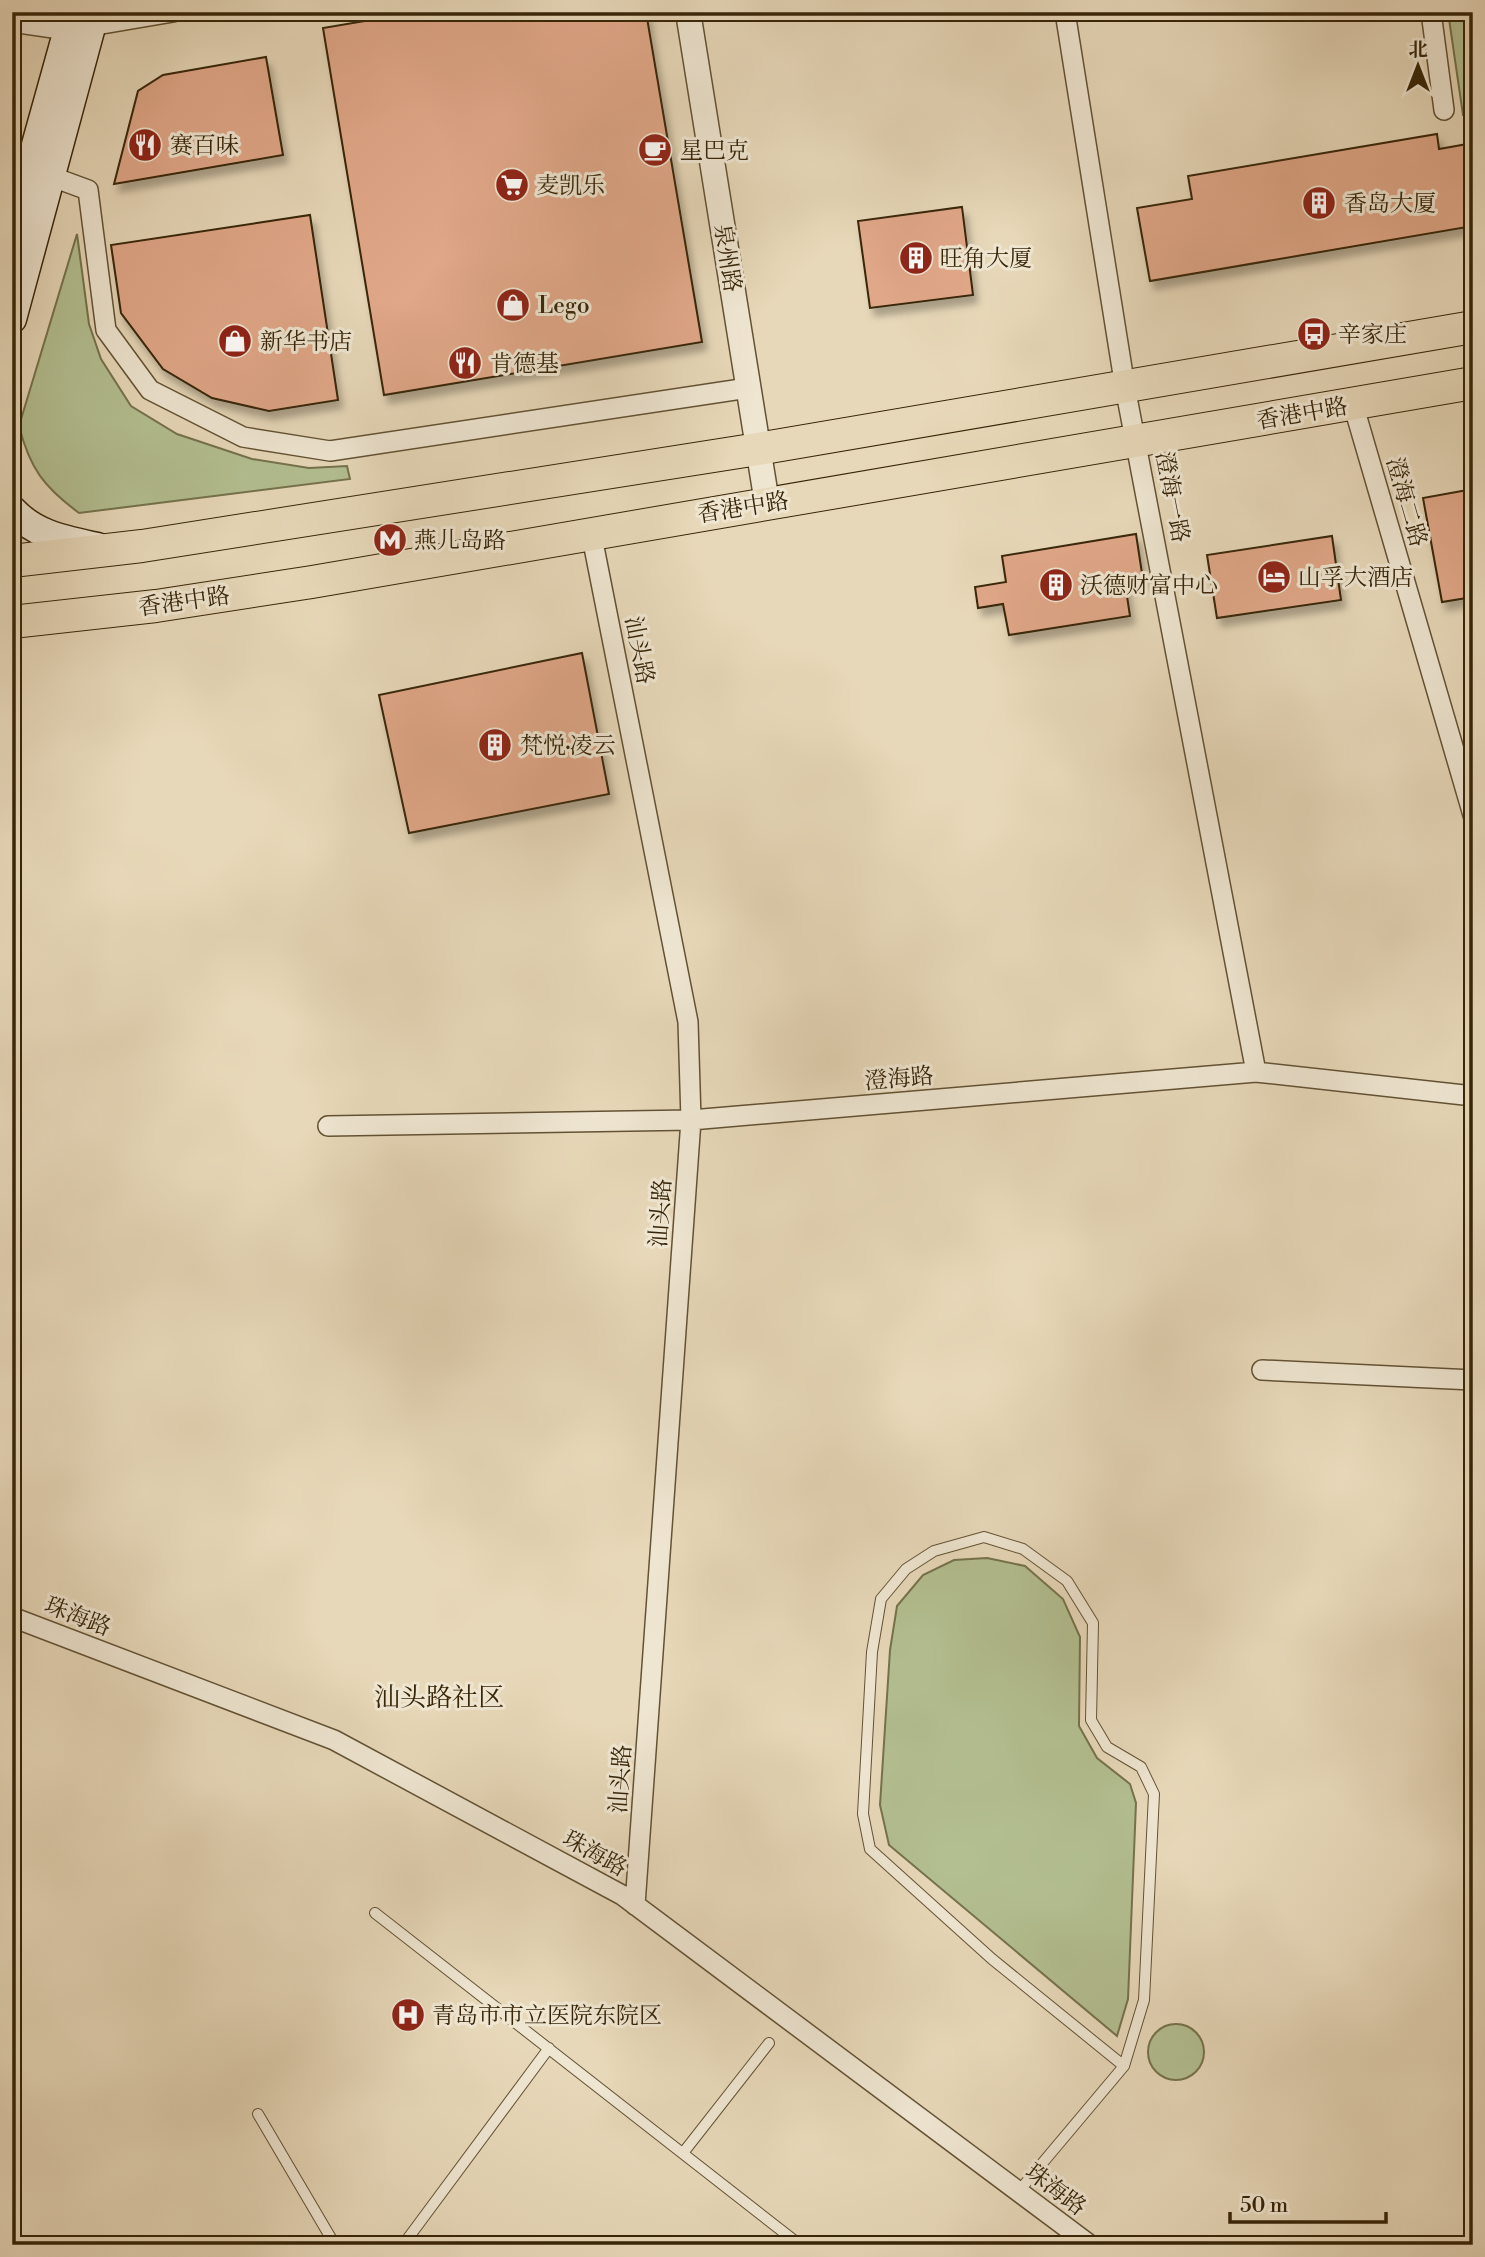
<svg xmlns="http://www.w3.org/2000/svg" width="1485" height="2257" font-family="'Libre Bodoni','Noto Serif SC',serif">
	<defs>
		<filter id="shadow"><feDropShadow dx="4.5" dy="8" stdDeviation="3.5" flood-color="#0004"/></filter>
	</defs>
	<rect width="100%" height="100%" fill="#e7d8b9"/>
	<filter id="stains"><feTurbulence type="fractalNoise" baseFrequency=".00286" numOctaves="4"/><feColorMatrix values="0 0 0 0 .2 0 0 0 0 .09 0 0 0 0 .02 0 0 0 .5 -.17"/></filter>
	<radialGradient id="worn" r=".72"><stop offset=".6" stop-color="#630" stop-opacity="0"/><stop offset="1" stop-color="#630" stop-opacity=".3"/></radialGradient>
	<path fill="#b3bf91" stroke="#75724c" stroke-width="2" d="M1448 12H1473V114L1463 115Z
		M77 234 89 324 101 359 131 406 177 434 252 459 309 468 347 466 350 479 79 513C44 487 30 469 19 426Z
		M987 1558 1025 1566 1063 1599 1080 1637 1079 1726 1097 1758 1130 1784 1136 1803 1128 1999 1117 2036 889 1845 880 1805 890 1650 897 1606 923 1575 954 1560Z
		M1148 2052a28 28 0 1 1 56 0a28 28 0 1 1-56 0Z"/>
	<path fill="#e0a788" stroke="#372508" stroke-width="2" filter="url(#shadow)" d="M418 12H646L702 342 384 395 323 28Z
		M266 57 283 155 114 184 138 91 163 75Z
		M1437 134 1439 149 1473 143V226L1150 281 1137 208 1192 199 1188 176Z
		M962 207 973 295 870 308 858 221Z
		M310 215 338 400 269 411 212 398 163 369 121 313 111 245Z
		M1473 489V597L1442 602 1423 498Z
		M1136 534 1143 580 1125 583 1130 616 1009 635 1003 604 978 608 975 587 1006 582 1002 556Z
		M1332 536 1341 600 1217 618 1207 555Z
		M582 653 609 794 409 833 379 695Z"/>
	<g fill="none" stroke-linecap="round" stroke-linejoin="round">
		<g stroke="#635234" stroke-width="12">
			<path id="service" d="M375 1913 800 2245
				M258 2114 335 2245
				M683 2153 769 2043
				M1019 2191 1124 2066 1144 2000 1154 1794 1141 1767 1107 1747 1091 1720 1093 1623 1067 1581 1023 1549 984 1537 934 1551 906 1569 881 1599 872 1652 863 1814 870 1849 992 1959 1124 2066
				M403 2245 549 2048"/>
		</g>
		<g stroke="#635234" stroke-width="22">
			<path id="minor" d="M1065 12 1125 387 1256 1072
				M1431 12 1444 110
				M12 22 67 30 173 12
				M50 176 88 190 106 330 150 390 243 437 330 451 748 388
				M1353 404 1473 815
				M591 532 688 1022 691 1120 635 1905
				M328 1126 691 1120 1256 1072 1473 1096
				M1262 1370 1473 1380
				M12 1617 334 1740 622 1895 1090 2245"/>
		</g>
		<g stroke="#635234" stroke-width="27">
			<path id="tertiary" d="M688 12 767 503"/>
		</g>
		<g stroke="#372508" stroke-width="31">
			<path id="secondary" d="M12 231 73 12
				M12 319 95 12
				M12 510C35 535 65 540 97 547"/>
		</g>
		<g stroke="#372508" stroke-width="34">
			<path id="primary" d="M12 561 142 546 758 449 1473 327
				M12 622 156 606 312 582 1473 383"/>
		</g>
		<use href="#service" stroke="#efe6d2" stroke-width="10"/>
		<use href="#minor" stroke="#efe6d2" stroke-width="19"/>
		<use href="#tertiary" stroke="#efe6d2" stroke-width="24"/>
		<use href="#secondary" stroke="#efe6d2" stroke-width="28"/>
		<use href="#primary" stroke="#e7d8b9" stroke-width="32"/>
	</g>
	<defs>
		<g id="restaurant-disc" transform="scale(1.75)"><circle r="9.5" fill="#8f2418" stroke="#efe6d2"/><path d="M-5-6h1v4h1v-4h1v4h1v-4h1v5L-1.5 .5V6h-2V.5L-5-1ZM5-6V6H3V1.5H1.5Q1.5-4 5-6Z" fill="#fff"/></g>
		<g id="cafe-disc" transform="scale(1.75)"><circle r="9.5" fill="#8f2418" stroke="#efe6d2"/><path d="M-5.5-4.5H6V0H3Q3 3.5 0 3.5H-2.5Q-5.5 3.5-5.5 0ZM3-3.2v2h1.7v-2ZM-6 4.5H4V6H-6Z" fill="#fff"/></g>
		<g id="supermarket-disc" transform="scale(1.75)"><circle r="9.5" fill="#8f2418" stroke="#efe6d2"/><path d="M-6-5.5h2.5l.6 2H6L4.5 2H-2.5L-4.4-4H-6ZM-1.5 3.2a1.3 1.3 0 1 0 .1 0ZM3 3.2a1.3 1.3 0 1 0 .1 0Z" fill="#fff"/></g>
		<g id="building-disc" transform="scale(1.75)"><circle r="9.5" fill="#8f2418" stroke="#efe6d2"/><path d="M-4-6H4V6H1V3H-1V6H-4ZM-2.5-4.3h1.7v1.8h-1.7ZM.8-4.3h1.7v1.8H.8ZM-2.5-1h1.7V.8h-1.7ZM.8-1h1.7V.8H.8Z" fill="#fff"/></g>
		<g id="shop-disc" transform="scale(1.75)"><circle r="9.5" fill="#8f2418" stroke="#efe6d2"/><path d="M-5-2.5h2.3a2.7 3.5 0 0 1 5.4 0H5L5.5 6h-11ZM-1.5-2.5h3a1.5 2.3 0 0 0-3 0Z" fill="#fff"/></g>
		<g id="bus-disc" transform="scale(1.75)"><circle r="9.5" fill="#8f2418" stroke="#efe6d2"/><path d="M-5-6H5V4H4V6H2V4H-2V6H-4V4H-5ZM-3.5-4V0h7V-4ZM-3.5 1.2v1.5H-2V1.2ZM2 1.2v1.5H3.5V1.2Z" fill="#fff"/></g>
		<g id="metro-disc" transform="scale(1.75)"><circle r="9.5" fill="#8f2418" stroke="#efe6d2"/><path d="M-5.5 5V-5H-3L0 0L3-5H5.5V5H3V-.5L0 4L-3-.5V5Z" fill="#fff"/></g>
		<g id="hotel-disc" transform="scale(1.75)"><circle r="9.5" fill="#8f2418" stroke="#efe6d2"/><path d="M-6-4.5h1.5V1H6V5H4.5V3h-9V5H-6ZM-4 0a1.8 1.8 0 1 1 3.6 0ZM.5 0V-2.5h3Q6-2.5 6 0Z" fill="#fff"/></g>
		<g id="hospital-disc" transform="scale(1.75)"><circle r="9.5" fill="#8f2418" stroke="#efe6d2"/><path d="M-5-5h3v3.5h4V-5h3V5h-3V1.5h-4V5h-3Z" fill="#fff"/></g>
	</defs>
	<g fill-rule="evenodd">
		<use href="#restaurant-disc" x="145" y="145"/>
		<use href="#cafe-disc" x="655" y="150"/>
		<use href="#supermarket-disc" x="512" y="185"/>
		<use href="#building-disc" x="1319" y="203"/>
		<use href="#building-disc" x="916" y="258"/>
		<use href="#shop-disc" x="513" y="305"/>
		<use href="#bus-disc" x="1314" y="334"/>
		<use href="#shop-disc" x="235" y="341"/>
		<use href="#restaurant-disc" x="465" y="363"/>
		<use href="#metro-disc" x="390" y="540"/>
		<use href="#hotel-disc" x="1274" y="577"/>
		<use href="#building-disc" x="1056" y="585"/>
		<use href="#building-disc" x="495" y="745"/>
		<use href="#hospital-disc" x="408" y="2015"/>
	</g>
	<g text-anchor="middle" stroke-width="6" stroke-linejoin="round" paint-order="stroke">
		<g font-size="23" fill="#372508" stroke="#efe6d2" text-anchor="start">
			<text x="170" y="153">赛百味</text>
			<text x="680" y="158">星巴克</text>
			<text x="536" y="193">麦凯乐</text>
			<text x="1344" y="211">香岛大厦</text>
			<text x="940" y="266">旺角大厦</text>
			<text x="538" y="313">Lego</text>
			<text x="1338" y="342">辛家庄</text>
			<text x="260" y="349">新华书店</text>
			<text x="490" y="371">肯德基</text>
			<text x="414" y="548">燕儿岛路</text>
			<text x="1298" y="585">山孚大酒店</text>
			<text x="1080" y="593">沃德财富中心</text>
			<text x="520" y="753">梵悦·凌云</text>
			<text x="432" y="2023">青岛市市立医院东院区</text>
		</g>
		<g font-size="23" fill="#372508" stroke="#efe6d2">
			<text transform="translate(728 258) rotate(81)" y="8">泉州路</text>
			<text transform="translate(1302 413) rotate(-10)" y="8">香港中路</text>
			<text transform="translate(1173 497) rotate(79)" y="8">澄海一路</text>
			<text transform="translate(1407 502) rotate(74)" y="8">澄海二路</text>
			<text transform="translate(743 507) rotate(-9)" y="8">香港中路</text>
			<text transform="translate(184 601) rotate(-8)" y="8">香港中路</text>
			<text transform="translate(640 650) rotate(79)" y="8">汕头路</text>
			<text transform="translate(899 1078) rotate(-5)" y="8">澄海路</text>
			<text transform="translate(660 1213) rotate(-86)" y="8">汕头路</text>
			<text transform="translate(78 1616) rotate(21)" y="8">珠海路</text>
			<text transform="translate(620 1779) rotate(-86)" y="8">汕头路</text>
			<text transform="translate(595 1853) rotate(29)" y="8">珠海路</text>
			<text transform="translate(1056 2189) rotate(37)" y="8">珠海路</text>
		</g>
		<g font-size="26" fill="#372508" stroke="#efe6d2">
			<text x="439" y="1706">汕头路社区</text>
		</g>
	</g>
	<rect width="1485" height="2257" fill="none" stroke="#e7d8b9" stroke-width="42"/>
	<rect x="14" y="14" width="1457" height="2229" fill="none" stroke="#372508" stroke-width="3.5"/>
	<rect x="21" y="21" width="1443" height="2215" fill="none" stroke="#372508" stroke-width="2"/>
	<g transform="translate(1418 66)" stroke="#efe6d2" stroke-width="5" paint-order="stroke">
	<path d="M0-5L12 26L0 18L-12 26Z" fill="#372508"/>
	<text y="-10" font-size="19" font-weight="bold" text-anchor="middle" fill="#372508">北</text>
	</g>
	<path d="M1230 2212v10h156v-10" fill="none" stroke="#372508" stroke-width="3.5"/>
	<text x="1240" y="2212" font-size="21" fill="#372508" stroke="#efe6d2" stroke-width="5" paint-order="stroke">50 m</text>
	<rect width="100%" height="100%" filter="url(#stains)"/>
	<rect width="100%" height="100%" fill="url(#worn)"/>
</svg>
